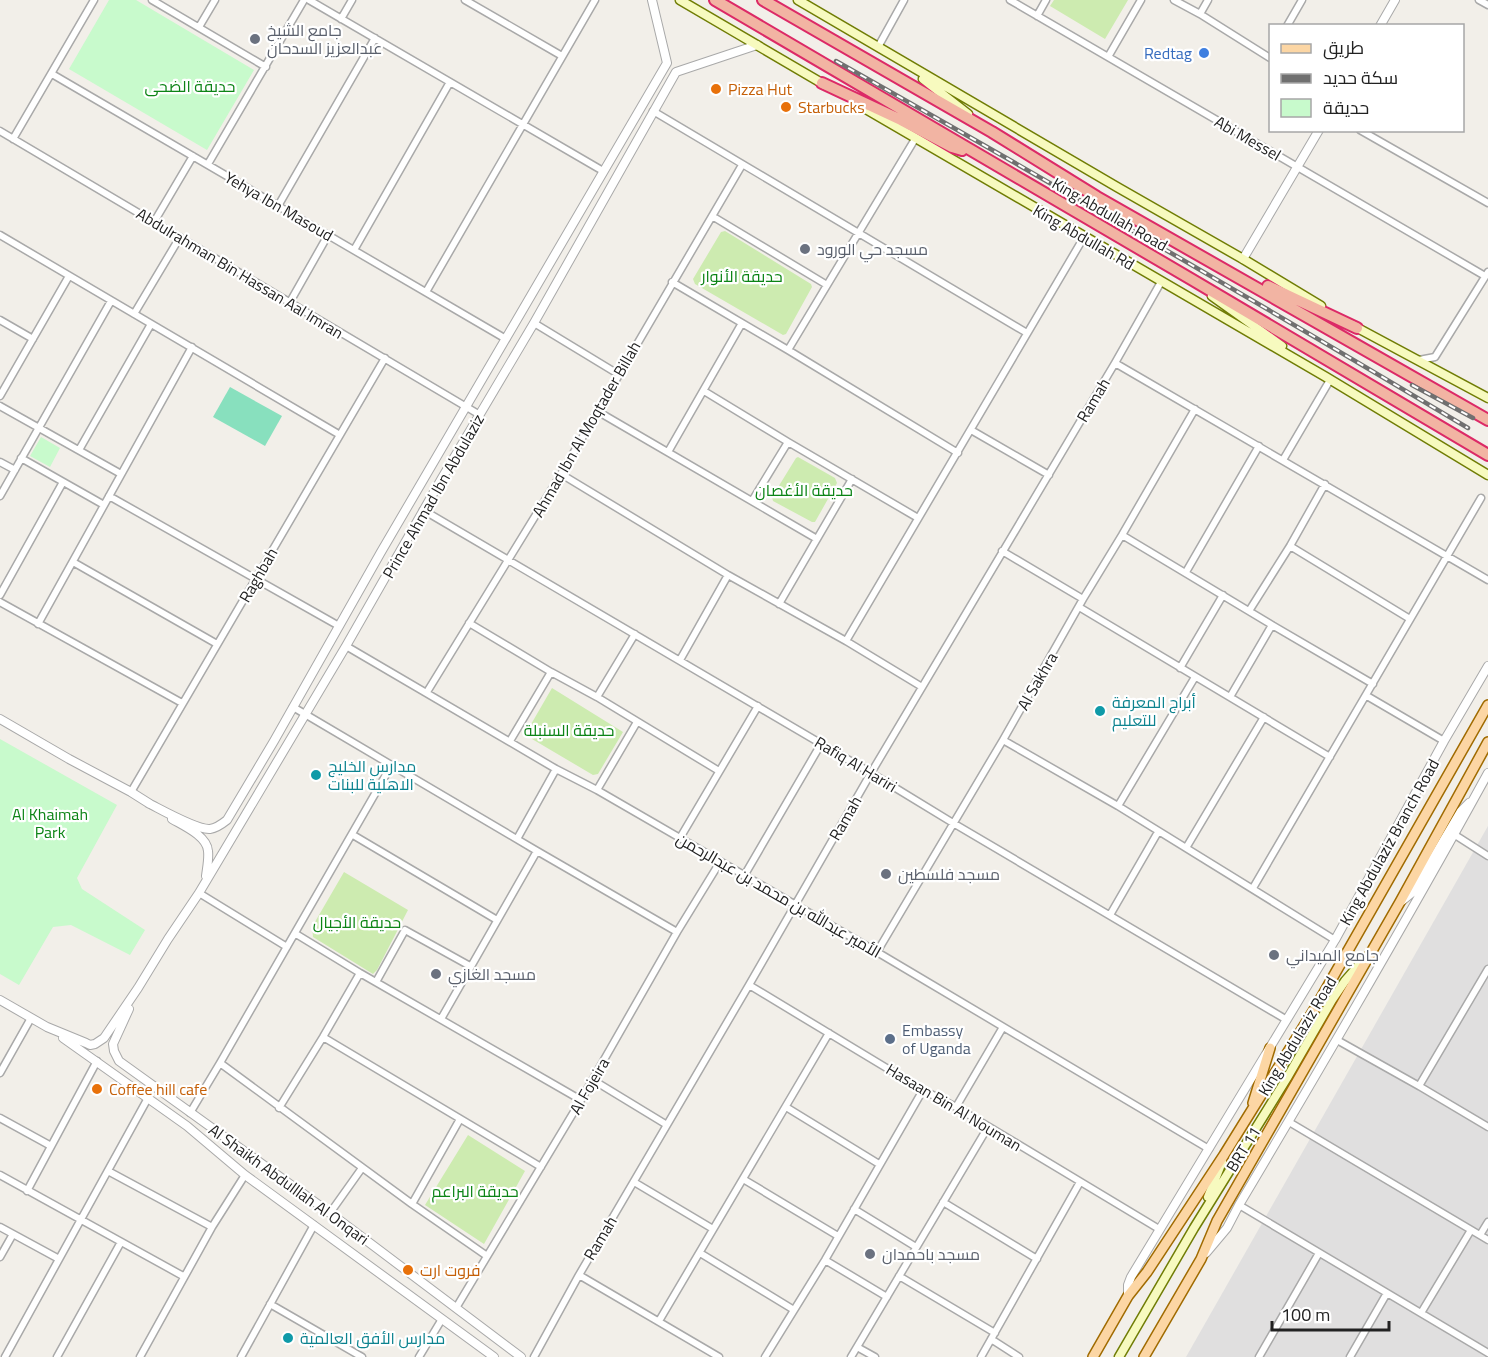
<svg xmlns="http://www.w3.org/2000/svg" width="1488" height="1357" font-family="'Titillium Web',Cairo,sans-serif">
	<rect width="100%" height="100%" fill="#f2efe9"/>
	<path fill="#e0dfdf" d="M1488 826V1357H1186Z"/>
	<path fill="#cdebb0" d="M1054 0H1128L1105 39 1050 6Z
		M725 231 811 284 812 287 786 334 783 335 695 284 693 279 721 232Z
		M798 457 835 478 837 483 815 522H812L773 501 772 497 796 458Z
		M552 688 623 732 598 774 593 775 532 739 530 726Z
		M344 872 408 910 377 970 373 974 313 937 312 927Z
		M468 1135 525 1171 484 1244 425 1205Z"/>
	<path fill="#c8facc" d="M109 0H136L254 70 207 150 69 69Z
		M41 437 60 448 50 467 30 456Z
		M0 739 117 805 77 878 82 889 145 930 130 955 71 925 53 927 19 985 0 974Z"/>
	<path fill="#88e0be" d="M230 387 282 416 265 446 213 417Z"/>
	<g fill="none" stroke-linecap="round" stroke-linejoin="round">
		<g stroke="#a9a9a9" stroke-width="9">
			<path id="minor" d="M152 0 266 67
				M309 0 603 171
				M465 0 562 56
				M1010 0 1485 276
				M1174 0 1200 14 1270 58
				M1479 0 1488 5
				M1200 14 1208 0
				M1037 16 1046 0
				M341 19 352 0
				M1287 26 1302 0
				M199 27 215 0
				M878 47 904 0
				M1108 57 1141 0
				M52 74 506 339
				M653 111 1027 333
				M1360 130 1488 203
				M0 131 480 415
				M13 139 94 0
				M208 164 304 0
				M278 206 375 38
				M712 216 827 285
				M154 222 193 156
				M0 235 340 435
				M354 250 450 82
				M672 282 788 350 958 453
				M426 292 595 0
				M290 302 328 235
				M134 314 180 237
				M0 320 33 339
				M534 323 618 374
				M788 350 915 139
				M1419 360 1435 357 1488 272
				M1115 363 1488 580
				M704 391 788 442 918 518
				M0 396 69 276
				M0 406 121 474
				M597 411 817 539
				M971 430 1049 475
				M79 450 151 324
				M668 452 742 323
				M21 458 104 505
				M1283 460 1330 380
				M0 462 15 470
				M561 474 728 575 846 641 922 687
				M0 496 111 301
				M109 496 339 626
				M752 501 788 442
				M423 510 871 773 953 823 1287 1020
				M1122 535 1272 625 1373 684
				M1290 546 1410 619
				M1002 551 1083 599
				M73 562 217 644
				M1186 572 1259 446
				M0 595 63 482
				M0 602 182 703
				M779 604 852 479
				M1079 607 1330 757
				M1249 611 1290 546 1325 484
				M469 623 551 672 597 697 719 771
				M38 624 192 347
				M846 641 1084 237
				M346 646 556 769 597 790 877 952 1209 1149
				M680 660 728 575
				M1180 668 1223 595
				M427 692 561 474 742 165
				M1367 696 1444 741
				M597 697 635 634
				M1230 697 1272 625
				M293 707 537 851 677 932
				M1003 740 1118 806 1335 940
				M510 741 551 672
				M597 790 637 722
				M131 792 385 358
				M1118 806 1195 677
				M353 835 497 920
				M1455 835 1488 856
				M680 838 758 706
				M517 839 556 769
				M1186 848 1264 717
				M744 876 821 744
				M1253 888 1481 498
				M199 893 287 947
				M1110 915 1158 832
				M296 934 360 973 581 1100
				M877 952 1003 740 1083 599 1122 535 1195 409
				M376 982 405 930 470 966
				M749 985 923 1090 956 1107 1159 1229
				M441 1019 537 851
				M323 1037 541 1167
				M1337 1040 1419 1086 1488 1127
				M220 1063 412 1204 487 1256
				M0 1073 31 1018
				M593 1080 667 1125
				M1419 1086 1488 969
				M786 1107 879 1164
				M956 1107 1003 1027
				M279 1108 323 1037 360 973
				M190 1113 220 1063 391 766
				M0 1118 51 1146
				M1289 1122 1488 1240
				M108 1171 212 1227
				M0 1175 183 1276
				M743 1179 838 1236
				M634 1182 713 1229
				M27 1191 97 1061
				M943 1202 1037 1259
				M412 1204 460 1119
				M1239 1205 1488 1353
				M854 1209 916 1247
				M330 1213 362 1168
				M0 1227 59 1259
				M1480 1235 1488 1222
				M700 1253 794 1310
				M0 1257 13 1234
				M825 1260 887 1297
				M579 1275 719 1357
				M899 1276 995 1333
				M270 1304 362 1357
				M456 1308 581 1100 677 932 720 862
				M1421 1313 1471 1230
				M659 1321 829 1033
				M991 1339 1019 1357
				M857 1347 875 1357
				M5 1357 148 1098
				M57 1357 121 1242
				M140 1357 212 1227 245 1175
				M241 1357 314 1225
				M419 1357 442 1319
				M534 1357 579 1275 749 985 871 773 1115 363 1161 282
				M765 1357 825 1260 923 1090
				M851 1357 988 1127
				M981 1357 1080 1182
				M1259 1357 1319 1253
				M1350 1357 1387 1293"/>
		</g>
		<g stroke="#a9a9a9" stroke-width="10">
			<path id="tertiary" d="M1380 26 1395 0
				M1243 259 1319 130
				M0 719 69 759 131 792 150 804
				M148 803C162 810 197 830 210 829 217 828 222 824 227 820L274 741 381 552 667 63 652 0
				M172 819C184 826 207 836 208 851 209 859 207 868 206 876
				M1402 901 1413 892 1461 811 1469 803
				M0 1000 47 1027 86 1043 90 1045 95 1044 104 1038 138 988 168 939 199 893 346 646 442 478 534 323 676 72 757 45
				M129 1009 113 1044 114 1051 119 1061 330 1213 521 1357
				M63 1038 187 1126 245 1175 494 1357
				M1206 1253 1227 1228 1239 1205C1324 1062 1408 919 1488 773
				M1128 1296V1285L1131 1277 1335 940 1444 741 1488 666"/>
		</g>
		<g stroke="#707d05" stroke-width="11">
			<path id="secondary" d="M680 0 825 85
				M798 0 1117 187 1243 259 1321 306
				M923 79 968 114
				M859 105 1326 377 1488 475
				M1212 296 1282 346
				M1352 325 1488 398
				M1208 1197 1222 1162
				M1119 1357 1194 1228 1287 1078 1332 1000 1345 981 1366 957"/>
		</g>
		<g stroke="#a06b00" stroke-width="12">
			<path id="primary" d="M1253 1103 1270 1048
				M1093 1357 1128 1296 1147 1272 1224 1155 1317 1005 1488 705
				M1144 1357 1201 1259 1217 1221 1400 902 1488 742"/>
		</g>
		<g stroke="#dc2a67" stroke-width="14">
			<path id="trunk" d="M715 0 1191 279 1488 455
				M763 0 992 132 1097 197 1488 420
				M822 83 901 120 952 147 962 150
				M1268 286 1357 328"/>
		</g>
		<use href="#minor" stroke="#fff" stroke-width="6"/>
		<use href="#tertiary" stroke="#fff" stroke-width="8"/>
		<use href="#secondary" stroke="#f7fabf" stroke-width="8"/>
		<use href="#primary" stroke="#fcd6a4" stroke-width="9"/>
		<use href="#trunk" stroke="#f2b4a3" stroke-width="10"/>
		<g stroke="#707070" stroke-width="4.5">
			<path id="rail" d="M836 61C1048 181 1259 303 1468 428
				M1412 385 1473 418"/>
		</g>
		<use href="#rail" stroke="#fff" stroke-width="2" stroke-dasharray="7" stroke-linecap="butt"/>
	</g>
	<g fill="#6b7280" stroke="#fff" stroke-width="2">
		<circle cx="255" cy="39" r="6"/>
		<circle cx="805" cy="249" r="6"/>
		<circle cx="886" cy="874" r="6"/>
		<circle cx="1274" cy="955" r="6"/>
		<circle cx="436" cy="974" r="6"/>
		<circle cx="870" cy="1254" r="6"/>
	</g>
	<circle fill="#3f7fe0" stroke="#fff" stroke-width="2" cx="1204" cy="53" r="6"/>
	<g fill="#e8710a" stroke="#fff" stroke-width="2">
		<circle cx="716" cy="89" r="6"/>
		<circle cx="786" cy="107" r="6"/>
		<circle cx="97" cy="1089" r="6"/>
		<circle cx="408" cy="1270" r="6"/>
	</g>
	<g fill="#0f9aa8" stroke="#fff" stroke-width="2">
		<circle cx="1100" cy="711" r="6"/>
		<circle cx="316" cy="775" r="6"/>
		<circle cx="288" cy="1338" r="6"/>
	</g>
	<circle fill="#5c6f8a" stroke="#fff" stroke-width="2" cx="890" cy="1039" r="6"/>
	<g text-anchor="middle" stroke-width="4.5" stroke-linejoin="round" paint-order="stroke">
		<g font-size="16" fill="#5b616d" stroke="#fff" text-anchor="start">
			<text x="267" y="36">جامع الشيخ<tspan x="267" dy="18">عبدالعزيز السدحان</tspan></text>
			<text x="817" y="255">مسجد حي الورود</text>
			<text x="898" y="880">مسجد فلسطين</text>
			<text x="1286" y="961">جامع الميداني</text>
			<text x="448" y="980">مسجد الغازي</text>
			<text x="882" y="1260">مسجد باحمدان</text>
		</g>
		<g font-size="16" fill="#366cbe" stroke="#fff" text-anchor="end">
			<text x="1192" y="59">Redtag</text>
		</g>
		<g font-size="16" fill="#0c8416" stroke="#fff">
			<text x="190" y="92">حديقة الضحى</text>
			<text x="742" y="282">حديقة الأنوار</text>
			<text x="804" y="496">حديقة الأغصان</text>
			<text x="569" y="736">حديقة السنبلة</text>
			<text x="50" y="820">Al Khaimah<tspan x="50" dy="18">Park</tspan></text>
			<text x="357" y="928">حديقة الأجيال</text>
			<text x="475" y="1197">حديقة البراعم</text>
		</g>
		<g font-size="16" fill="#c56008" stroke="#fff" text-anchor="start">
			<text x="728" y="95">Pizza Hut</text>
			<text x="798" y="113">Starbucks</text>
			<text x="109" y="1095">Coffee hill cafe</text>
			<text x="420" y="1276">فروت ارت</text>
		</g>
		<g font-size="16" fill="#222" stroke="#fff">
			<text transform="translate(1248 138) rotate(30)" y="6">Abi Messel</text>
			<text transform="translate(279 206) rotate(30)" y="6">Yehya Ibn Masoud</text>
			<text transform="translate(1110 214) rotate(30)" y="6">King Abdullah Road</text>
			<text transform="translate(1084 237) rotate(30)" y="6">King Abdullah Rd</text>
			<text transform="translate(240 273) rotate(31)" y="6">Abdulrahman Bin Hassan Aal Imran</text>
			<text transform="translate(1093 400) rotate(-59)" y="6">Ramah</text>
			<text transform="translate(586 429) rotate(-60)" y="6">Ahmad Ibn Al Moqtader Billah</text>
			<text transform="translate(433 496) rotate(-60)" y="6">Prince Ahmad Ibn Abdulaziz</text>
			<text transform="translate(258 575) rotate(-60)" y="6">Raghbah</text>
			<text transform="translate(1037 681) rotate(-60)" y="6">Al Sakhra</text>
			<text transform="translate(856 764) rotate(31)" y="6">Rafiq Al Hariri</text>
			<text transform="translate(845 818) rotate(-60)" y="6">Ramah</text>
			<text transform="translate(1389 842) rotate(-61)" y="6">King Abdulaziz Branch Road</text>
			<text transform="translate(779 895) rotate(30)" y="6">الأمير عبدالله بن محمد بن عبدالرحمن</text>
			<text transform="translate(1297 1036) rotate(-59)" y="6">King Abdulaziz Road</text>
			<text transform="translate(589 1086) rotate(-60)" y="6">Al Fojeira</text>
			<text transform="translate(954 1107) rotate(31)" y="6">Hasaan Bin Al Nouman</text>
			<text transform="translate(1243 1149) rotate(-58)" y="6">BRT 11</text>
			<text transform="translate(289 1184) rotate(36)" y="6">Al Shaikh Abdulllah Al Onqari</text>
			<text transform="translate(600 1238) rotate(-59)" y="6">Ramah</text>
		</g>
		<g font-size="16" fill="#0d838f" stroke="#fff" text-anchor="start">
			<text x="1112" y="708">أبراج المعرفة<tspan x="1112" dy="18">للتعليم</tspan></text>
			<text x="328" y="772">مدارس الخليج<tspan x="328" dy="18">الاهلية للبنات</tspan></text>
			<text x="300" y="1344">مدارس الأفق العالمية</text>
		</g>
		<g font-size="16" fill="#4e5e75" stroke="#fff" text-anchor="start">
			<text x="902" y="1036">Embassy<tspan x="902" dy="18">of Uganda</tspan></text>
		</g>
	</g>
	<rect x="1269" y="24" width="195" height="108" fill="#ffffff" stroke="#a7a7a7" stroke-width="1.5"/>
	<rect x="1281" y="44" width="30" height="9" fill="#fcd6a4" stroke="#a7a7a7" stroke-width="1.5"/>
	<text x="1323" y="54" font-size="18" fill="#222222">طريق</text>
	<rect x="1281" y="74" width="30" height="9" fill="#707070" stroke="#a7a7a7" stroke-width="1.5"/>
	<text x="1323" y="84" font-size="18" fill="#222222">سكة حديد</text>
	<rect x="1281" y="99" width="30" height="18" fill="#c8facc" stroke="#a7a7a7" stroke-width="1.5"/>
	<text x="1323" y="114" font-size="18" fill="#222222">حديقة</text>
	<path d="M1272 1321v9h117v-9" fill="none" stroke="#222222" stroke-width="3"/>
	<text x="1281" y="1321" font-size="18" fill="#222222" stroke="#ffffff" stroke-width="4.5" paint-order="stroke">100 m</text>
</svg>
